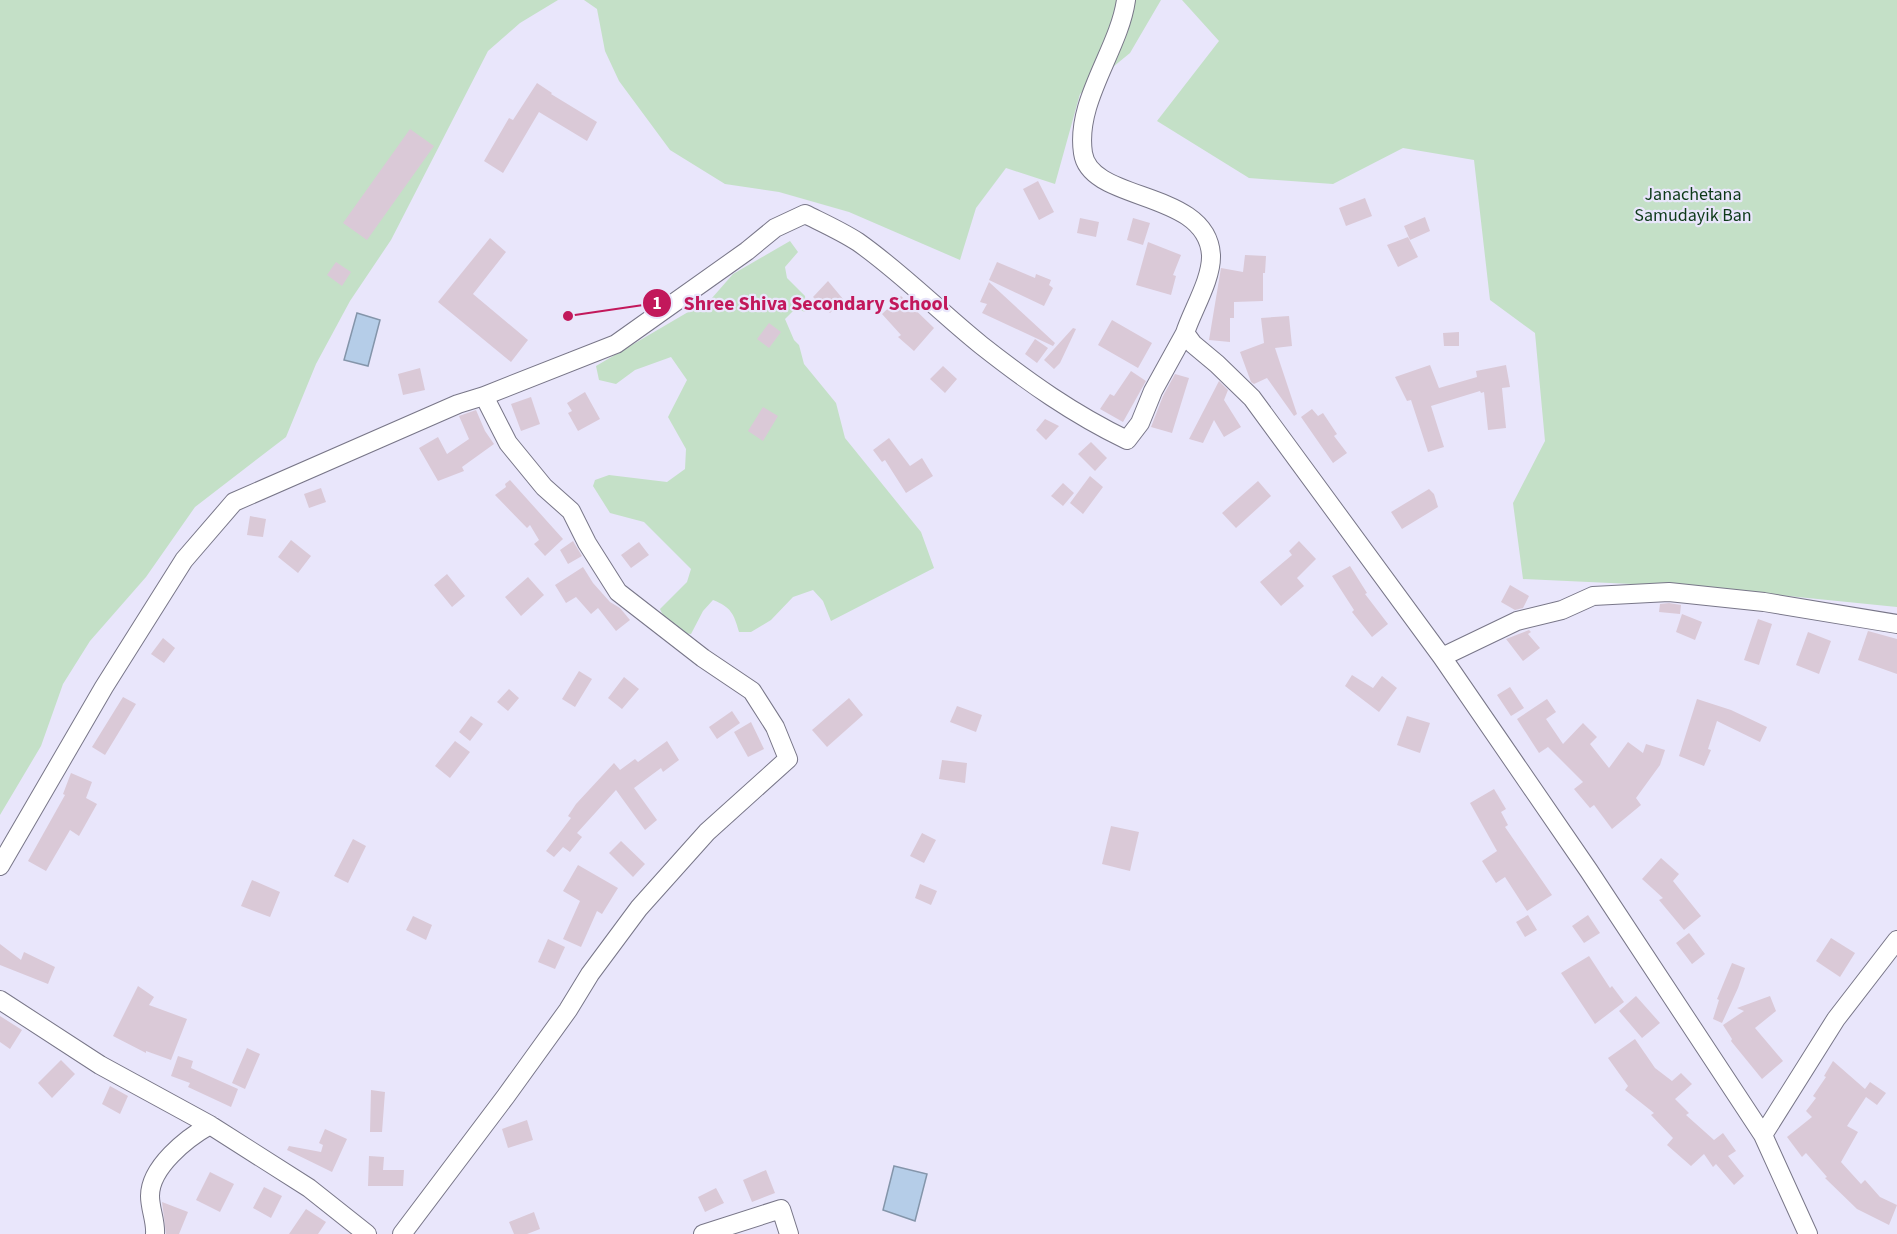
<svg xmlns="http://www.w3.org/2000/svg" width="1897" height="1234" font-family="'Source Sans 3',sans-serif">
	<rect width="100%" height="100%" fill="#e9e6fb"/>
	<path fill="#c4e0c7" d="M0 0H558L520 23 488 51 391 240 350 301 316 364 286 437 195 507 146 577 90 641 63 684 41 746 0 815Z
		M584 0H1161L1130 53 1080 94 1055 184 1006 168 976 208 960 260 849 212 779 192 725 184 670 150 619 81 605 51 597 9Z
		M1182 0H1897V607L1697 587 1523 579 1513 503 1545 441 1535 333 1490 300 1474 160 1403 148 1333 184 1249 178 1157 121 1219 41Z
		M790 241 798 252 785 267 787 278 805 296 806 312 795 309 785 319 794 340 799 345 804 364 836 403 845 438 921 532 934 568 831 621 823 601 813 590 793 597 771 620 751 632H739C734 614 731 607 713 600L703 611 691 634C680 634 664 620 660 609L687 582 691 569 644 522 610 513 593 486 595 480 609 475 667 482 685 469 686 449 668 417 687 380 671 357 635 370 616 384 599 380 596 366 712 298 733 274Z"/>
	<path fill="#b5cde8" stroke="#8495aa" stroke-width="1.5" d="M357 313 380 320 368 366 344 360Z
		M894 1166 927 1174 915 1221 883 1210Z"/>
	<path fill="#dac9d7" d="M537 83 552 93 551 94 597 122 587 141 539 112 503 173 484 161 509 118 513 120Z
		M410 129 434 146 367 240 343 223Z
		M1038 181 1054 212 1039 220 1023 189Z
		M1365 198 1372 216 1346 226 1339 208Z
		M1425 217 1430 231 1410 240 1404 226Z
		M1080 218 1099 222 1096 237 1077 233Z
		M1133 218 1150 223 1143 245 1127 240Z
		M1408 237 1418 257 1398 267 1387 245Z
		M490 238 506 252 473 294 528 340 511 362 438 302Z
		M1148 242 1181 255 1173 275 1176 276 1171 295 1136 285Z
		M1245 255 1266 256 1265 273H1263V301L1234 302V318H1230V342L1209 340 1221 268 1243 272Z
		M336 262 351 272 342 286 327 275Z
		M997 262 1035 278 1036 274 1051 280 1049 285 1053 288 1044 306 989 280Z
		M828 281 843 299 830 313 813 297Z
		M989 282 1055 343 1053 346 982 313 987 304 980 302Z
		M901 296 934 328 914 351 898 337 901 335 882 314Z
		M1289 316 1292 346 1275 348 1297 414 1294 416 1267 378 1254 384 1251 382 1240 352 1264 343 1261 318Z
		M1112 320 1152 343 1138 368 1098 345Z
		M769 323 781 332 769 348 757 339Z
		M1073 328 1076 329 1060 363 1054 369 1044 360Z
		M1459 332V346H1444L1443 333Z
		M1035 339 1048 348 1037 363 1025 354Z
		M1430 365 1439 388 1477 377 1476 371 1506 365 1510 387 1502 388 1506 428 1488 430 1484 392 1481 393 1480 391 1431 406 1444 447 1428 452 1411 400 1407 401 1395 377Z
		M943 366 957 379 945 393 930 379Z
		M420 368 425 390 403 395 398 374Z
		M1131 371 1146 381 1123 422 1100 409 1110 394 1114 396Z
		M1175 374 1189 378 1172 433 1151 427 1163 396Z
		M1219 381 1228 390 1224 400 1241 427 1224 437 1214 420 1203 443 1189 439Z
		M585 392 600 419 578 431 568 413 572 411 567 403Z
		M531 397 540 424 521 431 511 404Z
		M763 407 778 416 763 441 748 431Z
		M1312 409 1318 416 1323 413 1337 434 1334 436 1347 453 1333 463 1301 417Z
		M476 410 485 431 494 444 462 467 464 471 438 481 419 448 438 437 447 454 469 439 459 416Z
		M1045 419 1059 426 1046 440 1036 430Z
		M889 438 910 466 922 458 933 476 906 493 885 460 882 462 873 450Z
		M1091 442 1107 458 1095 471 1078 454Z
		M1090 476 1103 487 1083 514 1070 503Z
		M510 480 563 539 545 556 534 544 539 540 530 525 527 528 495 495 506 487 505 484Z
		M1258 481 1271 496 1236 528 1222 513Z
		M1063 483 1074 493 1063 506 1051 496Z
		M321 488 326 502 309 508 304 494Z
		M1429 489 1434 494 1438 507 1402 529 1391 512Z
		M250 516 266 519 263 537 247 535Z
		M291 540 311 556 298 573 278 557Z
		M573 541 582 556 568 564 560 550Z
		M1299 541 1316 559 1297 578 1304 586 1281 606 1260 582 1292 555 1289 551Z
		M639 542 649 555 631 568 621 555Z
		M1350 566 1367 593 1365 594 1388 624 1372 637 1352 612 1354 610 1332 576Z
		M583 567 593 583 610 602 620 608 630 620 616 631 598 608 591 614 576 597 566 603 555 585Z
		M447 574 465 596 452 607 434 585Z
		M528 577 544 595 521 616 505 597Z
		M1510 585 1529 596 1523 608 1515 610 1501 602Z
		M1669 603 1681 605 1680 614 1659 612 1660 604Z
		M1682 614 1702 622 1695 640 1676 632Z
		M1758 619 1772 624 1759 665 1744 660Z
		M1529 630 1531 632 1528 634 1540 648 1523 661 1506 639Z
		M1868 631 1897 639V674L1858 660Z
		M1808 632 1831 641 1819 674 1796 665Z
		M163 638 175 648 164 663 151 654Z
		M579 671 592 679 575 707 562 699Z
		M1352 675 1373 688 1382 676 1397 688 1379 712 1345 686Z
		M624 677 639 689 622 709 608 698Z
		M1510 687 1524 708 1511 716 1497 695Z
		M509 689 519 698 508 711 497 702Z
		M123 697 136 704 105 755 92 747Z
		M849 698 863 715 827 747 812 730Z
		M1547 699 1556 712 1546 719 1563 744 1583 723 1597 737 1590 744 1609 768 1628 742 1643 753 1646 744 1665 750 1660 765 1636 798 1641 805 1612 829 1594 805 1590 808 1574 789 1583 782 1548 747 1539 753 1517 719Z
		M1697 699 1731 710 1767 727 1760 742 1717 721 1708 749 1711 750 1704 766 1679 756Z
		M957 706 982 715 976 732 950 722Z
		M732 711 740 723 717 739 709 727Z
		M471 716 483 724 470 741 459 732Z
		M1407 716 1430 723 1420 753 1397 745Z
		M751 722 764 749 748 757 734 732Z
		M455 741 470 752 450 778 435 766Z
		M667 741 679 760 663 772 661 768 634 788 657 820 645 830 616 790 577 833 582 837 570 852 563 847 554 857 546 851 571 818 568 816 576 804 614 763 620 770 635 759 638 762Z
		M942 760 967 763 965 783 939 779Z
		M71 773 92 782 86 798 97 804 79 836 70 830 46 871 28 861 65 795 63 794Z
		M1494 789 1506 809 1501 812 1508 825 1505 827 1552 895 1527 911 1505 877 1496 883 1482 861 1497 851 1470 803Z
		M1111 826 1139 832 1130 871 1102 864Z
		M922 833 936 840 924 863 910 856Z
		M353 839 366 846 348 883 334 876Z
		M621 841 645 864 633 877 609 853Z
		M1661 858 1679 874 1673 881 1701 916 1684 930 1659 900 1663 898 1642 879Z
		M578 865 618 888 602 914 597 911 581 947 563 939 580 901 563 891Z
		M252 880 280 892 270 917 241 906Z
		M920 884 937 891 931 905 915 898Z
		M1528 915 1537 930 1525 937 1516 922Z
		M1588 915 1600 933 1584 943 1572 926Z
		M413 916 432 925 426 940 406 930Z
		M1689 933 1705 954 1692 964 1676 943Z
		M1831 938 1855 953 1840 977 1816 961Z
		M548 939 565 947 555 969 538 962Z
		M0 944 21 960 24 952 55 967 48 984 0 965Z
		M1589 956 1610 988 1612 986 1624 1002 1595 1024 1561 973Z
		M1732 963 1745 968 1738 988 1722 1023 1713 1019 1719 1000 1717 999Z
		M138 986 154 997 149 1005 187 1019 171 1060 146 1051V1053L113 1036Z
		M1636 996 1660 1023 1642 1038 1619 1011Z
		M1770 996 1776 1011 1755 1028 1783 1061 1762 1079 1731 1041 1732 1039 1723 1025 1744 1011 1737 1008Z
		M0 1016 22 1030 10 1049 0 1042Z
		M1635 1039 1655 1068 1672 1081 1681 1073 1692 1084 1675 1099 1689 1113 1686 1115 1714 1140 1723 1133 1736 1151 1728 1156 1744 1176 1734 1185 1716 1164 1713 1167 1704 1154 1691 1166 1667 1145 1673 1138 1651 1115 1654 1113 1625 1090 1628 1086 1608 1058Z
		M247 1048 260 1054 245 1089 232 1083Z
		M178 1056 193 1061 191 1068 238 1089 231 1107 188 1087 190 1083 171 1076Z
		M61 1060 75 1074 52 1098 38 1083Z
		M1833 1061 1865 1089 1870 1082 1886 1093 1877 1105 1866 1097 1847 1126 1858 1132 1841 1162 1861 1184 1865 1180 1880 1197 1897 1205 1889 1225 1857 1209 1825 1178 1827 1177 1806 1153 1802 1157 1787 1137 1812 1117 1806 1111 1816 1098 1813 1096 1826 1077 1824 1076Z
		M110 1086 128 1096 120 1114 102 1104Z
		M371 1090 385 1092 382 1132H370Z
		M527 1120 533 1140 508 1148 502 1129Z
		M325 1129 347 1139 332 1172 287 1150 289 1146 321 1152 323 1145 319 1143Z
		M369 1156 384 1157 383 1170H404L403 1186H368Z
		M766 1170 775 1193 752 1202 743 1180Z
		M210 1172 234 1184 220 1212 196 1200Z
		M264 1187 282 1196 271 1218 253 1208Z
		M716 1188 724 1203 705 1212 698 1197Z
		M162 1202 188 1212 179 1234H166Z
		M306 1209 326 1222 318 1234H289Z
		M534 1212 540 1229 527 1234H514L509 1222Z"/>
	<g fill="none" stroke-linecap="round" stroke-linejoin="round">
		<g stroke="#787688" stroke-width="20">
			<path id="minor" d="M1126 0C1119 50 1075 101 1083 153 1090 203 1207 189 1211 255 1212 279 1192 311 1185 333L1193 344 1217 364 1252 398 1442 657 1589 871 1763 1135 1808 1234
				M1442 657 1517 621 1562 610 1593 596 1669 592 1764 602 1897 624
				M0 866 104 687 184 560 234 502 458 404 484 396 616 344 747 251 775 228 805 214C823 223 841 231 858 242 902 273 940 312 981 345 1028 382 1073 414 1127 440L1140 423 1153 391 1185 333
				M0 1000 100 1065 210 1125 309 1188 367 1234
				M1763 1135 1836 1019 1897 940
				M155 1234C156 1221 150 1209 150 1196 150 1167 187 1138 210 1125
				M402 1234 506 1096 568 1010 590 974 639 908 707 832 788 759 775 727 752 691 703 658 618 592 587 543 571 511 544 487 508 443 484 396
				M703 1234 781 1209 789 1234"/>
		</g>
		<use href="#minor" stroke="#fff" stroke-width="18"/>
	</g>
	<g text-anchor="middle" stroke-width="4.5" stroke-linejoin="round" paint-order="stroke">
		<g font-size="18" fill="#0d3a18" stroke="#e9e6fb">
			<text x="1693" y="200">Janachetana<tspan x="1693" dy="21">Samudayik Ban</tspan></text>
		</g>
	</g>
	<path fill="none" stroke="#c2185b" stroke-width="2" d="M568 316L657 303"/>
	<g fill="#c2185b" stroke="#e9e6fb" stroke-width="2">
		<circle cx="568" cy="316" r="6"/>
		<circle cx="657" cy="303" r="15"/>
	</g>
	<g font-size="18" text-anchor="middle" font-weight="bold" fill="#fff">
		<text x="657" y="309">1</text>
	</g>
	<g font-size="20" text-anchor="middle" font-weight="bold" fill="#c2185b" stroke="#e9e6fb" stroke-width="4.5" stroke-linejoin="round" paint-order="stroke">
		<text x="816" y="310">Shree Shiva Secondary School</text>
	</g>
</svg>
